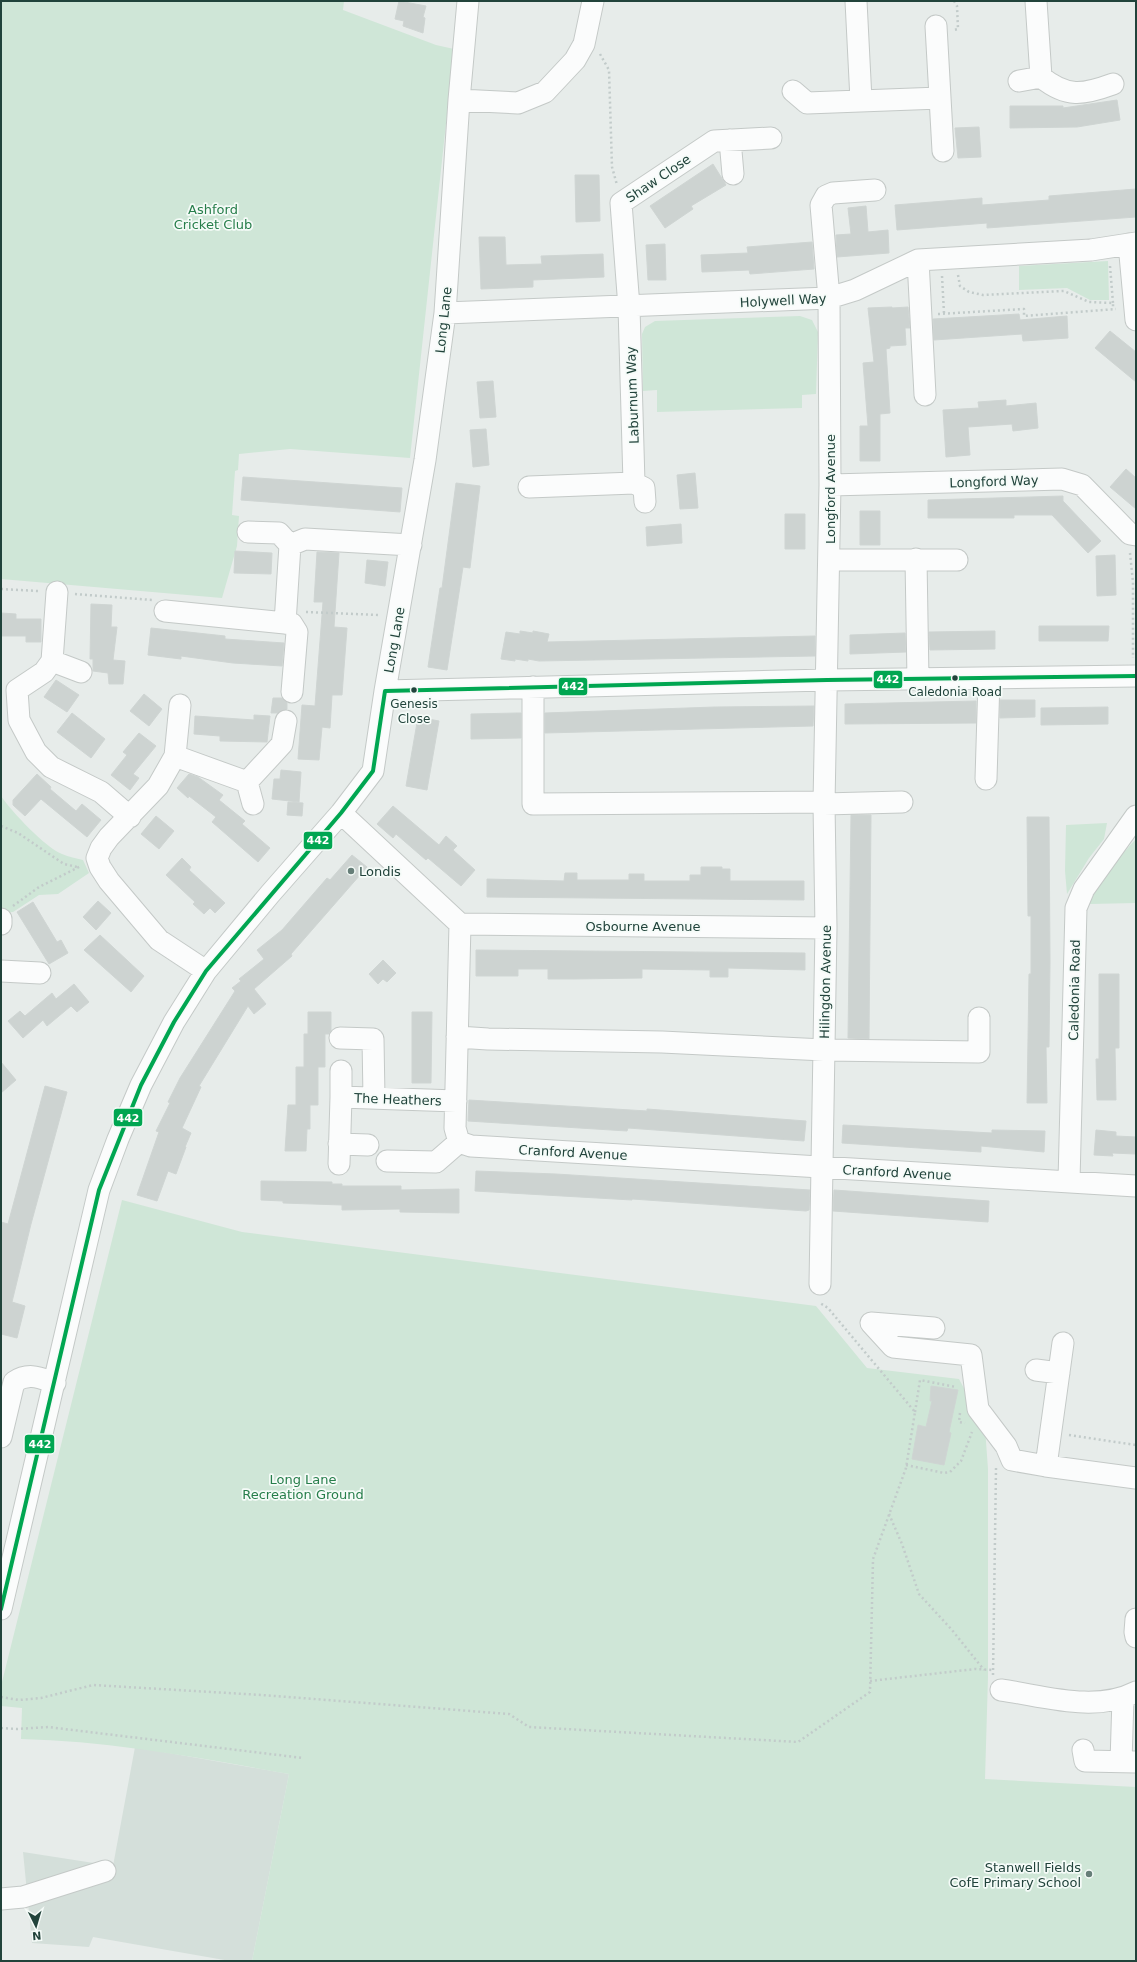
<svg xmlns="http://www.w3.org/2000/svg" width="1137" height="1962" font-family="'DejaVu Sans',sans-serif">
	<rect width="100%" height="100%" fill="#e7ecea"/>
	<path fill="#d4dfda" d="M135 1747 289 1774 252 1961H230L93 1937 89 1947 32 1943 23 1852 113 1866Z"/>
	<path fill="#cfe6d7" d="M1 1H344L343 10 436 45 454 49 410 458 290 449 239 454 238 470 235 471 232 515 239 516 237 546 222 598 1 579Z
		M1108 261 1109 300H1090L1067 288 1019 290V266Z
		M800 316 812 320 818 332 816 394 802 395V408L657 412V390L643 391 642 334 645 327 655 321Z
		M1 796C11 811 46 848 62 854 69 857 76 858 83 860L89 873 58 894 39 895 13 912 1 913Z
		M1107 823 1104 839 1089 858 1067 894 1065 871 1066 825Z
		M1136 839V903L1090 904C1092 886 1123 853 1136 839Z
		M122 1200 242 1232 816 1306 867 1368 959 1379 985 1428 988 1469V1677L985 1779 1136 1787V1961H252L289 1774C200 1758 111 1741 21 1739L22 1708 1 1706V1686Z"/>
	<path fill="#cdd3d1" stroke="#cfd5d3" d="M399 1 426 6 423 17 425 18 423 33 403 26 404 21 395 19Z
		M1117 100 1120 120 1077 127 1010 128V106H1063V108Z
		M979 127 981 157 958 158 955 128Z
		M713 164 726 185 691 206 693 209 665 228 650 206Z
		M575 175H599L600 221 576 222Z
		M1136 189V217L987 228V223L897 230 895 205 982 198V205L1049 200V196Z
		M866 206 868 232 888 230 889 253 837 257 836 235 851 234 848 208Z
		M479 237H505L506 265 542 264 541 256 603 254 604 277 533 280V287L481 289Z
		M812 242 814 269 750 274 749 270 702 272 701 255 748 253 747 247Z
		M665 244 666 280H648L646 245Z
		M892 307V308L908 307 910 328H905L906 345 890 346V348L886 349 890 413 880 414V461H860V426H868L863 363 874 362 868 308Z
		M1019 314 1020 320 1067 316 1068 338 1023 341 1022 334 934 340 933 319Z
		M1110 331 1136 352V382L1095 348Z
		M493 381 496 417 480 418 477 382Z
		M1006 400V406L1036 403 1038 428 1013 431 1012 424 968 427 970 455 946 457 943 410 979 408 978 402Z
		M486 429 489 465 473 467 470 430Z
		M1126 469 1136 478V509L1110 487Z
		M695 473 698 508 680 509 677 475Z
		M243 477 402 488 400 512 241 500Z
		M456 483 480 486 470 568 463 567 447 670 428 667 440 588H442Z
		M1063 496V501L1101 541 1088 553 1052 515H1014V518H928V500Z
		M860 511H880V545H860Z
		M785 514H805V549H785Z
		M681 524 682 543 647 546 646 527Z
		M235 551 272 553 271 574 234 573Z
		M317 552 339 553 334 627 347 628 342 695H332L330 728 322 727 319 760 298 759 302 705 315 706 323 602H314Z
		M1115 555 1116 595 1097 596 1096 556Z
		M367 560 388 562 385 586 365 583Z
		M91 604 112 605 111 627H117L113 660 125 661 123 684H109L108 673 93 671V659H90Z
		M1 613 16 614V619H41V642H26V636H1Z
		M1039 626H1109L1108 641H1039Z
		M151 628 225 636V639L284 643 282 666 233 663 181 656V659L148 655Z
		M520 631 533 633V631L549 634 547 642 815 636V656L539 661 528 659V661L515 659V661L501 659 506 632 520 634Z
		M995 631V649L930 650 929 632Z
		M905 633 906 652 850 654V635Z
		M56 680 79 695 67 712 44 697Z
		M144 694 162 709 149 726 130 711Z
		M273 698H282L287 703V709L277 713H271Z
		M1000 700H1035V717L1000 718Z
		M976 701V723L845 724V704Z
		M814 706 813 726 545 733V713L715 707Z
		M1108 707V724L1041 725V708Z
		M72 713 105 739 91 758 57 732Z
		M517 713H521V738L471 739V714Z
		M254 715 270 716 267 742 220 741V736L194 734 195 716 254 720Z
		M418 717 439 721 427 790 406 786Z
		M139 733 156 746 133 774 139 778 130 790 111 775 127 755 123 752Z
		M281 770 301 772 299 802 272 799 274 779H280Z
		M37 774 51 787 50 789 76 811 82 804 101 820 87 837 41 799 25 816 13 805V800Z
		M189 774 198 777 223 795 219 800 245 821 242 824 270 848 258 862 212 822 216 817 189 796 188 798 177 788Z
		M288 802 303 803 302 816 287 815Z
		M393 806 439 845 446 836 457 846 453 850 475 870 461 886 428 858 426 860 396 834 393 838 377 824Z
		M851 815H871L869 1039 848 1038Z
		M156 816 174 831 159 849 141 834Z
		M1027 817H1049L1050 963 1049 1047H1046L1047 1103H1027L1029 974H1031V916H1028Z
		M352 855 367 867 291 954 292 956 254 989 266 1004 254 1014 248 1006 199 1086 201 1087 182 1128 191 1133 185 1147H186L176 1174 168 1171 157 1201 137 1195 159 1132 156 1131 170 1103 168 1102 180 1078 235 991 232 988 241 981 239 979 264 959 257 950 282 930 327 878 330 880Z
		M182 858 191 867 189 870 225 903 215 913 210 908 204 914 193 904 195 902 166 875Z
		M701 867H722V869H730V881H804V900L487 897V879L564 881 565 873H577V880H629V874H644V881H690V875H701Z
		M98 901 111 913 96 930 83 917Z
		M33 902 57 942 61 940 68 953 49 964 17 912Z
		M100 935 144 976 131 992 84 950Z
		M476 950 805 953V970L728 968V977H710V970L642 969V978L573 979H548V969H518V976H476Z
		M383 960 396 973 387 982 383 979 378 984 369 974Z
		M1099 974H1119V1048H1115L1116 1100H1097L1096 1059H1099Z
		M74 984 89 1002 77 1012 71 1006 47 1026 43 1020 23 1038 8 1021 20 1011 25 1016 52 993 56 999Z
		M308 1012H331V1031L329 1034H325V1067H318V1105H310V1129H307L306 1151H285L288 1105H296V1067H304V1034H308Z
		M412 1012H432L431 1083H412Z
		M1 1062 16 1080 1 1093Z
		M45 1086 67 1092 31 1224 12 1302 25 1306 17 1338 1 1334V1222L8 1224Z
		M469 1100 647 1111V1109L806 1121 804 1141 628 1128 627 1131 468 1121Z
		M843 1125 992 1133V1130L1045 1131 1044 1152 981 1146V1152L842 1143Z
		M1096 1130 1116 1132V1136L1136 1137V1154L1112 1153 1113 1156 1094 1155Z
		M476 1171 556 1174 810 1190 809 1210 806 1211 632 1199V1200L475 1191Z
		M261 1181 332 1182V1184H342V1186H401V1190L459 1189V1213L400 1212V1209L342 1210V1205L283 1203V1201L261 1200Z
		M834 1190 989 1201 988 1222 833 1211Z
		M931 1386 958 1390 949 1432 951 1433 944 1465 912 1459 918 1425 926 1427 932 1401H930Z"/>
	<g fill="none" stroke-linecap="round" stroke-linejoin="round">
		<g stroke="#c4c9c7" stroke-width="23">
			<path id="minor" d="M856 1 861 100
				M1036 1 1041 77C1067 98 1083 95 1113 84
				M936 26 943 151
				M1019 81 1041 77
				M793 91 807 103 940 98
				M459 100 518 103 545 92 575 60 584 44 593 1
				M730 140 733 174
				M1129 244 1136 320
				M918 260 925 395
				M445 313 829 298 855 290 918 260 1091 250 1136 243
				M830 485 1062 479 1082 485 1130 534 1136 535
				M529 487 634 483
				M645 502 644 488 634 483 629 307 621 203 714 141 771 138
				M248 532 279 533 290 545
				M916 559 918 680
				M830 560H957
				M57 592 52 661 44 672 17 690 19 720 36 752 51 767 101 792 130 817
				M165 611 285 623 290 545 305 539 411 545
				M285 623 292 624 297 632 292 692
				M52 661 81 672
				M533 687V804L824 802
				M385 691 827 680 1136 676
				M180 705 175 756 158 786 109 837 101 848 97 858 100 867 109 881 159 940 206 971
				M175 756 247 782 282 744 286 721
				M986 779 989 679
				M247 782 253 804
				M824 804 902 802
				M341 813 460 924 455 1128 459 1142 471 1146 1136 1186
				M1 924V919
				M460 924 826 928
				M1 971 40 973
				M457 1037 488 1039 662 1042 824 1050 979 1052V1018
				M340 1038 373 1039 374 1098
				M341 1071V1097
				M339 1144 368 1145
				M387 1161 436 1162 459 1142
				M339 1164 341 1097 456 1101
				M1069 1181 1076 908 1084 889 1136 816
				M820 1284 826 928 824 804 830 485 829 298 821 205 826 196 833 193 875 190
				M934 1328 871 1323 893 1347 971 1355 978 1409 1006 1446 1012 1460 1046 1466 1136 1478
				M1036 1370 1059 1373
				M1 1437 14 1382C29 1372 40 1378 55 1383
				M1046 1466 1063 1343
				M1 1609 99 1190 118 1139 141 1085 174 1022 206 971 270 894 341 813 373 771 385 691 425 460 445 313 459 100 468 1
				M1136 1619 1135 1632 1136 1637
				M1001 1690C1044 1696 1095 1713 1136 1692
				M1083 1750 1085 1761 1136 1762
				M1121 1762 1123 1698
				M1 1899 23 1897 105 1871"/>
		</g>
		<path stroke="#c2cbca" stroke-width="2.5" stroke-dasharray="2 3" stroke-linecap="butt" d="M954 1 957 6 958 29 954 30
			M600 54 609 70 612 167 617 185
			M1110 266 1113 303
			M958 275 960 286 969 292 983 295 1064 291 1089 302 1113 303V309
			M942 276 944 313
			M938 314 1024 309V316L1116 309
			M1130 553 1133 582V658
			M1 589 38 591
			M75 594 152 600
			M306 612 379 615
			M1 826 18 833 64 864 77 867
			M13 906 39 887 81 866
			M915 1412 920 1380 956 1387
			M960 1413 959 1422 965 1423
			M1069 1435 1136 1445
			M906 1465 944 1473 950 1472 961 1461 972 1432
			M889 1514 902 1544 919 1594 952 1630 984 1670
			M993 1675 996 1468
			M870 1681 975 1669 992 1670
			M1 1697 19 1700 41 1698 93 1685 262 1695 509 1714 529 1727 798 1742 870 1692 873 1559 906 1468 915 1412 828 1308 820 1303
			M1 1728 17 1729 48 1727 303 1758"/>
		<use href="#minor" stroke="#fbfcfc" stroke-width="21"/>
		<g stroke="#f5fbf8" stroke-width="7">
			<path id="bus-1" d="M385 691 827 680 1136 676
				M1 1609 99 1190 141 1085 174 1022 206 971 341 813 373 771 385 691"/>
		</g>
		<use href="#bus-1" stroke="#00a651" stroke-width="4"/>
	</g>
	<g fill="#21433b" stroke="#f5fbf8" stroke-width="1.5">
		<circle cx="955" cy="678" r="3.5"/>
		<circle cx="414" cy="690" r="3.5"/>
	</g>
	<g fill="#667e78" stroke="#f5fbf8" stroke-width="1.5">
		<circle cx="351" cy="871" r="4"/>
		<circle cx="1089" cy="1874" r="4"/>
	</g>
	<g text-anchor="middle" stroke-width="3.5" stroke-linejoin="round" paint-order="stroke">
		<g font-size="12" fill="#21433b" stroke="#f5fbf8">
			<text x="955" y="696">Caledonia Road</text>
			<text x="414" y="708">Genesis<tspan x="414" dy="15">Close</tspan></text>
		</g>
		<g font-size="13" fill="#21433b" stroke="#f5fbf8">
			<text transform="translate(658 178) rotate(-34)" y="5">Shaw Close</text>
			<text transform="translate(783 300) rotate(-3)" y="5">Holywell Way</text>
			<text transform="translate(443 320) rotate(-84)" y="5">Long Lane</text>
			<text transform="translate(632 395) rotate(-92)" y="5">Laburnum Way</text>
			<text transform="translate(994 481) rotate(-2)" y="5">Longford Way</text>
			<text transform="translate(830 489) rotate(-90)" y="5">Longford Avenue</text>
			<text transform="translate(394 640) rotate(-80)" y="5">Long Lane</text>
			<text x="643" y="931">Osbourne Avenue</text>
			<text transform="translate(825 982) rotate(-89)" y="5">Hilingdon Avenue</text>
			<text transform="translate(1074 990) rotate(-89)" y="5">Caledonia Road</text>
			<text transform="translate(398 1099) rotate(2)" y="5">The Heathers</text>
			<text transform="translate(573 1152) rotate(3)" y="5">Cranford Avenue</text>
			<text transform="translate(897 1172) rotate(3)" y="5">Cranford Avenue</text>
		</g>
		<g font-size="13" fill="#277e4b" stroke="#f5fbf8">
			<text x="213" y="214">Ashford<tspan x="213" dy="15">Cricket Club</tspan></text>
			<text x="303" y="1484">Long Lane<tspan x="303" dy="15">Recreation Ground</tspan></text>
		</g>
		<g font-size="13" fill="#21433b" stroke="#f5fbf8" text-anchor="start">
			<text x="359" y="876">Londis</text>
			<text x="1081" y="1872" text-anchor="end">Stanwell Fields<tspan x="1081" dy="15">CofE Primary School</tspan></text>
		</g>
	</g>
	<g stroke="#f5fbf8" stroke-width="1.5">
		<rect x="873" y="670" width="30" height="19" rx="4" fill="#00a651"/>
		<rect x="558" y="677" width="30" height="19" rx="4" fill="#00a651"/>
		<rect x="303" y="831" width="30" height="19" rx="4" fill="#00a651"/>
		<rect x="113" y="1108" width="30" height="19" rx="4" fill="#00a651"/>
		<rect x="24" y="1434" width="31" height="20" rx="4" fill="#00a651"/>
	</g>
	<g font-size="11" text-anchor="middle" font-weight="bold" fill="#fff">
		<text x="888" y="683">442</text>
		<text x="573" y="690">442</text>
		<text x="318" y="844">442</text>
		<text x="128" y="1122">442</text>
		<text x="40" y="1448">442</text>
	</g>
	<rect width="1137" height="1962" fill="none" stroke="#21433b" stroke-width="4"/>
	<g transform="translate(36 1926) rotate(175)" stroke="#f5fbf8" stroke-width="3" paint-order="stroke">
	<path d="M0-3L7 15L0 10L-7 15Z" fill="#21433b"/>
	<text y="-6" font-size="11" font-weight="bold" text-anchor="middle" fill="#21433b">N</text>
	</g>
</svg>
